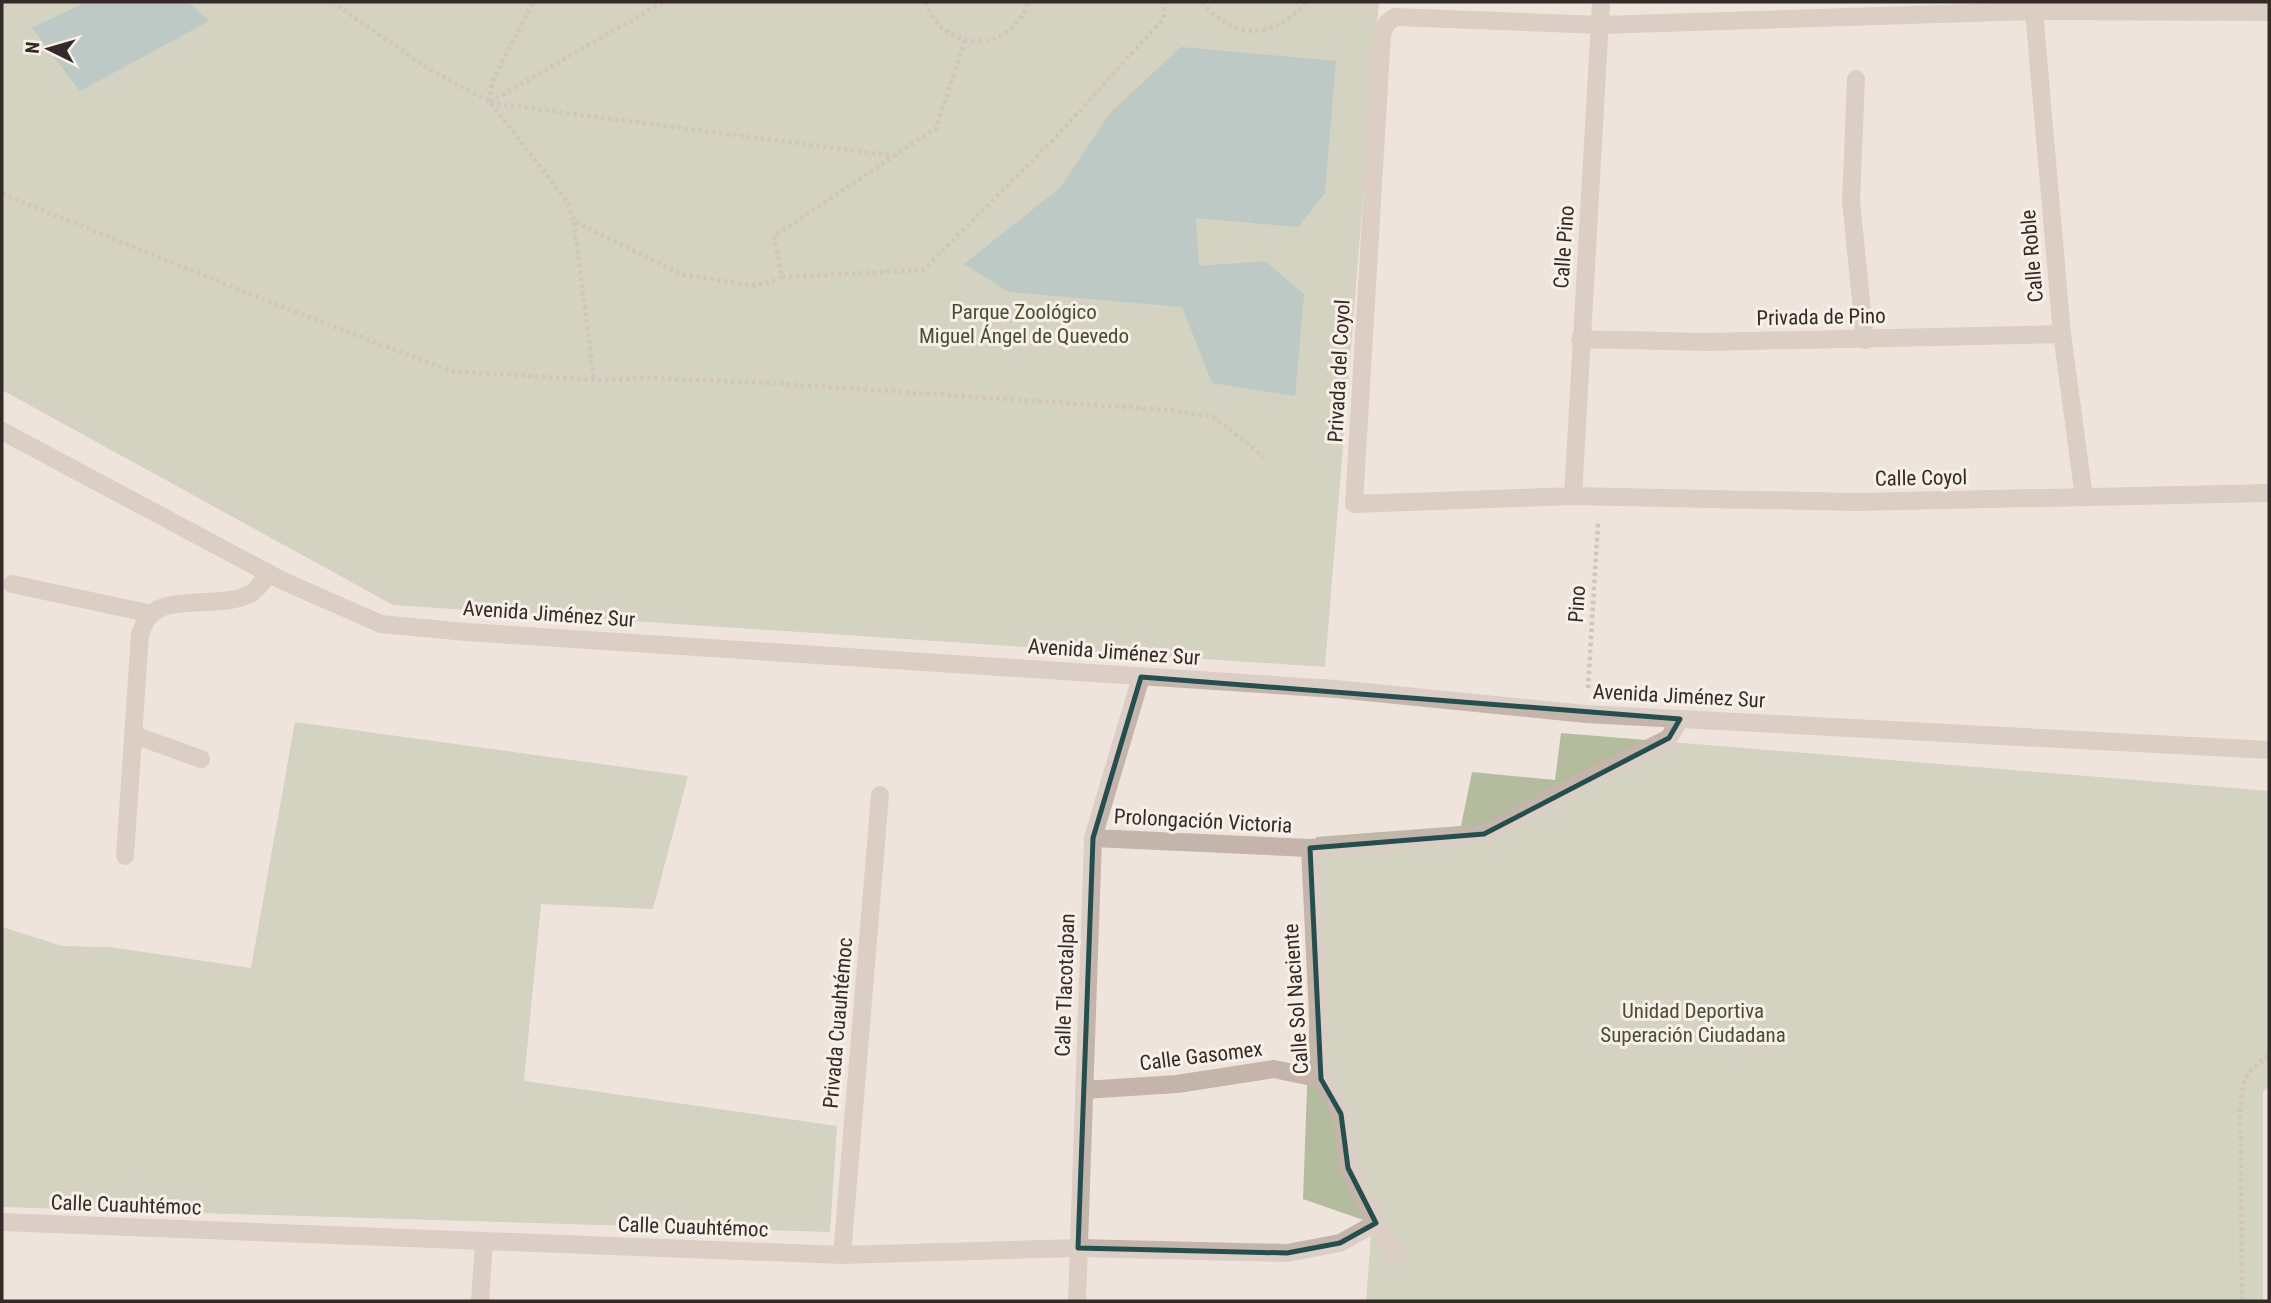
<svg xmlns="http://www.w3.org/2000/svg" width="2271" height="1303" font-family="'Roboto Condensed',sans-serif">
	<rect width="100%" height="100%" fill="#efe4dc"/>
	<path fill="#b4bc9e" d="M2 2H1379L1325 667 393 605 2 390Z
		M295 722 688 776 653 909 541 904 524 1081 837 1126 830 1232 2 1207V927L62 946 110 947 251 968Z
		M1561 733 2269 791V1087L2263 1091V1301H1366L1372 1223 1303 1199 1316 837 1461 826 1472 772 1555 780Z"/>
	<path fill="#7ea8a7" d="M86 2H188L209 21 80 91 32 28Z
		M1181 47 1336 61 1325 193 1298 227 1196 218 1199 266 1265 261 1304 294 1295 396 1212 383 1182 307 1009 292 964 264 1060 188 1109 114Z"/>
	<g fill="none" stroke-linecap="round" stroke-linejoin="round">
		<path stroke="#b19e94" stroke-width="4.5" stroke-dasharray="3.5 3.5" stroke-linecap="butt" d="M332 2 427 68 490 102 567 201 574 221 680 274 755 286 782 277 774 236 936 128 965 40
			M926 2C942 54 1012 54 1028 2
			M1202 2C1235 42 1273 39 1307 2
			M2 3 3 2
			M490 102 663 2
			M490 102 492 82 533 2
			M490 103 895 156
			M2 194 270 302 450 371 594 380 654 378 768 383 1169 410 1213 417 1264 457
			M574 222 594 380
			M782 277 923 270 1054 139 1164 18 1163 2
			M1588 688 1598 522
			M2242 1301 2240 1109C2243 1081 2244 1071 2269 1056"/>
		<path stroke="#c5b4a9" stroke-width="18" d="M12 584 152 614 146 620 140 634 125 856
			M134 735 201 759"/>
		<path stroke="#c5b4a9" stroke-width="18" d="M1856 79 1851 201 1865 340"/>
		<path stroke="#c5b4a9" stroke-width="18" d="M2034 11 2062 334 2084 497
			M2269 12 2034 11 1601 25 1395 17 1387 23 1382 34 1354 504 1573 496 1856 502 2269 493
			M1580 339 1707 342 2062 334
			M2 431 283 581 381 624 466 632 1336 689 1586 714 2269 750
			M1573 496 1601 2
			M152 614C166 596 226 608 250 594 258 590 263 580 269 573
			M1093 838 1310 848 1484 834 1572 786 1669 738 1680 719
			M1310 848 1321 1079 1341 1114 1348 1168 1376 1223 1398 1254
			M1084 1090 1177 1084 1274 1069 1321 1079
			M2 1222 842 1255 1078 1248 1287 1253 1340 1243 1376 1223
			M842 1255 880 795
			M480 1301 484 1242
			M1077 1301 1093 838 1141 677"/>
	</g>
	<path d="M0 0H2271V1303H0ZM1141 677 1680 719 1669 738 1484 834 1310 848 1321 1079 1341 1114 1348 1168 1376 1223 1340 1243 1287 1253 1078 1248 1093 838Z" fill="#efe4dc" fill-opacity=".55" fill-rule="evenodd"/>
	<path fill="none" stroke="#23504f" stroke-width="5" stroke-linejoin="round" d="M1141 677 1680 719 1669 738 1484 834 1310 848 1321 1079 1341 1114 1348 1168 1376 1223 1340 1243 1287 1253 1078 1248 1093 838Z"/>
	<g text-anchor="middle" stroke-width="6" stroke-linejoin="round" paint-order="stroke">
		<g font-size="21" fill="#342b28" stroke="#f7efe8">
			<text transform="translate(1564 247) rotate(-86)" y="7">Calle Pino</text>
			<text transform="translate(2032 256) rotate(-95)" y="7">Calle Roble</text>
			<text transform="translate(1821 317) rotate(-1)" y="7">Privada de Pino</text>
			<text transform="translate(1339 371) rotate(-87)" y="7">Privada del Coyol</text>
			<text transform="translate(1921 478) rotate(-1)" y="7">Calle Coyol</text>
			<text transform="translate(1577 604) rotate(-86)" y="7">Pino</text>
			<text transform="translate(549 614) rotate(4)" y="7">Avenida Jiménez Sur</text>
			<text transform="translate(1114 652) rotate(4)" y="7">Avenida Jiménez Sur</text>
			<text transform="translate(1679 696) rotate(3)" y="7">Avenida Jiménez Sur</text>
			<text transform="translate(1203 821) rotate(3)" y="7">Prolongación Victoria</text>
			<text transform="translate(1065 985) rotate(-88)" y="7">Calle Tlacotalpan</text>
			<text transform="translate(1296 999) rotate(-94)" y="7">Calle Sol Naciente</text>
			<text transform="translate(838 1023) rotate(-85)" y="7">Privada Cuauhtémoc</text>
			<text transform="translate(1201 1056) rotate(-7)" y="7">Calle Gasomex</text>
			<text transform="translate(126 1205) rotate(2)" y="7">Calle Cuauhtémoc</text>
			<text transform="translate(693 1227) rotate(2)" y="7">Calle Cuauhtémoc</text>
		</g>
		<g font-size="21" fill="#464f2f" stroke="#f7efe8">
			<text x="1024" y="319">Parque Zoológico<tspan x="1024" dy="24">Miguel Ángel de Quevedo</tspan></text>
			<text x="1693" y="1018">Unidad Deportiva<tspan x="1693" dy="24">Superación Ciudadana</tspan></text>
		</g>
	</g>
	<rect width="2271" height="1303" fill="none" stroke="#342b28" stroke-width="7"/>
	<g transform="translate(49 49) rotate(275)" stroke="#f7efe8" stroke-width="5" paint-order="stroke">
	<path d="M0-5L12 26L0 18L-12 26Z" fill="#342b28"/>
	<text y="-10" font-size="19" font-weight="bold" text-anchor="middle" fill="#342b28">N</text>
	</g>
</svg>
